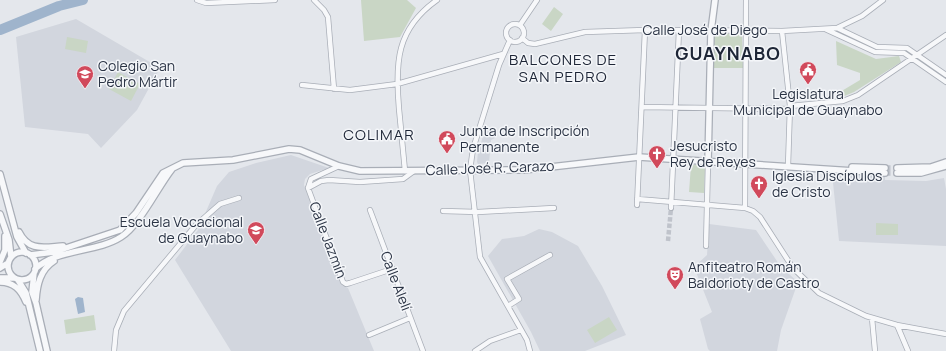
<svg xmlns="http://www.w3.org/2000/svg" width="946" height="351" font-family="Manrope,sans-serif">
	<rect width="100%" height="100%" fill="#e4e7ec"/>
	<path fill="#d2d6de" d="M76 19 160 68 137 110 101 148 88 134 25 127 16 37Z
		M488 130 494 131 495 138 491 140 489 163 478 164 477 162 478 152 484 133Z
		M291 155 329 168 310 174 305 179 304 185 339 281 342 285 348 288 374 351H231L175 260 198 230 217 186 229 172 256 163Z
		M832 173 885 177V180L926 181 944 178 946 189V246L839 241Z
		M709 224 756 230 781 267 798 282 781 330 777 351H710L708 349 700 319 712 312 694 267 707 255Z
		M539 229 552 232 578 246 602 286 626 335 585 351H540L531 332 488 256 502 239 524 236Z"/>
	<path fill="#c9d6c5" d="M361 0H407L416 8 400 37 364 41Z
		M554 7 563 14 551 31 542 24Z
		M719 33 742 35 743 68H713L714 35Z
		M67 37 88 41 86 53 65 49Z
		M836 41 876 59 899 56 901 62 854 92 842 97 840 92 860 80V73L837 65Z
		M118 72 140 84 131 101 109 89Z
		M691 165H703L705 168 704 193 689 192Z
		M876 223 898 224V235H876Z
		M94 315 96 330 66 334 64 320Z
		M609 317 617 330 595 343 587 330Z"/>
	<path fill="#9fb4cc" d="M78 297 83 298 85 312 78 314 75 299Z"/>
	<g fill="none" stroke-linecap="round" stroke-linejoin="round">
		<path stroke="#9fb4cc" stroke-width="10" d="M0 30 59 6 83 0"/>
		<path stroke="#bfc3cb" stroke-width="4.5" stroke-dasharray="4.5 2" stroke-linecap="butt" d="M668 241 671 208"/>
		<path stroke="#bfc3cb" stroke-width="5.5" stroke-dasharray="5.5 3" stroke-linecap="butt" d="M885 168H897
			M885 173H897"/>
		<g stroke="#a9aeb7" stroke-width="6">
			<path id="minor" d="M197 0 206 3 275 0
				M314 0 324 10 328 17 334 89
				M506 33a9 9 0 1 1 18 0a9 9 0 1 1-18 0Z
				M520 25 537 0
				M837 28 877 47 907 48 946 75
				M825 29 875 52 904 53 946 82
				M782 31 790 106 788 166
				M522 38 528 43 535 44 585 32 645 30 782 31 837 28 862 16 883 0
				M510 40 499 65 473 149 470 170 480 257 527 340 530 351
				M302 85 350 90 397 84 503 54
				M790 106 843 101 858 95 946 35
				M642 107 790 109
				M339 166 311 179 308 188 343 282 346 284 350 283 392 269
				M405 171C403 150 401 130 399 109 395 63 396 29 437 0
				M308 188 321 181 329 180 360 182 403 179 414 171
				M637 199 745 208 753 211 760 217 793 268 819 293 866 316 897 325 946 334
				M637 205 645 30
				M671 208 679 30
				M745 208 746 0
				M370 210 423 351
				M443 211 478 212 554 208
				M706 246 708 162
				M508 306 519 299 507 279 550 255
				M872 318 875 351
				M897 325 908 351
				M369 335 410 318
				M114 351 116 330 124 311 196 225 220 204 239 198
				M475 351 490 341 521 330"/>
		</g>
		<g stroke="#a9aeb7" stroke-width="8">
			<path id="tertiary" d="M708 162 711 31 715 0
				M852 167 885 168
				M897 168 931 167 946 162
				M897 173H921L946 166
				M0 174 17 237 26 253
				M0 214 9 240 11 257
				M19 232C29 252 44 247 63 246
				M8 266a14 14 0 1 1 28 0a14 14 0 1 1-28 0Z
				M30 255 54 252 120 230 136 213 163 173 183 163 233 160 289 149 300 150 339 166 360 171 524 170 639 157 885 173
				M0 262 5 250V236
				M0 268 8 263
				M35 269C58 248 96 253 121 237 140 225 157 188 172 169
				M34 273 32 292 36 303 47 351
				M0 278H14
				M18 280 26 293 40 351
				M0 282C14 282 21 290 26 302
				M36 300C37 285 40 270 54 261"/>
		</g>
		<use href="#minor" stroke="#f7f8fa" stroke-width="4.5"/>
		<use href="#tertiary" stroke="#f7f8fa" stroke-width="5.5"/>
	</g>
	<defs>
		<g id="civic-pin" transform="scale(0.9)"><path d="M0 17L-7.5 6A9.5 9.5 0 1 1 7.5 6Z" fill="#d1495b" stroke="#f4f6f9"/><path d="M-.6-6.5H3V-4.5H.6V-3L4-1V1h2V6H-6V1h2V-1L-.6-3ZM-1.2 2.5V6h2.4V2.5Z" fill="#fff"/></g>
		<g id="university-pin" transform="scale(0.9)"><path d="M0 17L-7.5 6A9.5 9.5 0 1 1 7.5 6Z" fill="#d1495b" stroke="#f4f6f9"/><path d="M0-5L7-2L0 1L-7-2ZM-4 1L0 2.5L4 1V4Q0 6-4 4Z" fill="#fff"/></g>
		<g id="church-pin" transform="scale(0.9)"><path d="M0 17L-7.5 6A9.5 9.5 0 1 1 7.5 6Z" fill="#d1495b" stroke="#f4f6f9"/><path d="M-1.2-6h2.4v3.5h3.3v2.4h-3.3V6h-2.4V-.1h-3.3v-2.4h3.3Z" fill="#fff"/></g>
		<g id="school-pin" transform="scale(0.9)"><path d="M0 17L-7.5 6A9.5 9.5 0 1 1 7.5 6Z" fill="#d1495b" stroke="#f4f6f9"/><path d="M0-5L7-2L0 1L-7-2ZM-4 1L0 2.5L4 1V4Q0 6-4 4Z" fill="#fff"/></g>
		<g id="theatre-pin" transform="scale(0.9)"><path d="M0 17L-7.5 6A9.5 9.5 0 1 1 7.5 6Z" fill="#d1495b" stroke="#f4f6f9"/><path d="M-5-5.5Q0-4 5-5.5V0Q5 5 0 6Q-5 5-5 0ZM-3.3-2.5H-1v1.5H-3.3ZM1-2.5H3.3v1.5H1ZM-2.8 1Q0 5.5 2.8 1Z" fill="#fff"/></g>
	</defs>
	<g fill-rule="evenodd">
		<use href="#civic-pin" x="808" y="70"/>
		<use href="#university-pin" x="85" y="74"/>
		<use href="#civic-pin" x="447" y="139"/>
		<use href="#church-pin" x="657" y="154"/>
		<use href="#church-pin" x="759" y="184"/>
		<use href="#school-pin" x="256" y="230"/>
		<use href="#theatre-pin" x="675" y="275"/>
	</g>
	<g text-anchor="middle" stroke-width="3" stroke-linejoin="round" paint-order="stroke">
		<g font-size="14" fill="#2b3445" stroke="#f4f6f9">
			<text x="705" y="35">Calle José de Diego</text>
			<text transform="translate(490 168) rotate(-2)" y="5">Calle José R. Carazo</text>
			<text transform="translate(328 240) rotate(69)" y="5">Calle Jazmín</text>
			<text transform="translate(396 281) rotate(69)" y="5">Calle Alelí</text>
		</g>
		<g font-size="14" fill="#2b3445" stroke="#f4f6f9" text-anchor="start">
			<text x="98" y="71">Colegio San<tspan x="98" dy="16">Pedro Mártir</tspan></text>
			<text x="808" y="99" text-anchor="middle">Legislatura<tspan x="808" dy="16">Municipal de Guaynabo</tspan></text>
			<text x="460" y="136">Junta de Inscripción<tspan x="460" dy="16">Permanente</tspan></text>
			<text x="670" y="151">Jesucristo<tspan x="670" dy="16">Rey de Reyes</tspan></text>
			<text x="772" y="181">Iglesia Discípulos<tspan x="772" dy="16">de Cristo</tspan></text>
			<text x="243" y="227" text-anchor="end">Escuela Vocacional<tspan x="243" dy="16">de Guaynabo</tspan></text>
			<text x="688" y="272">Anfiteatro Román<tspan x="688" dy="16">Baldorioty de Castro</tspan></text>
		</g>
		<g font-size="15" letter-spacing="1" fill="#1d2536" stroke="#f4f6f9">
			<text x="563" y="65">BALCONES DE<tspan x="563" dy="17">SAN PEDRO</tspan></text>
			<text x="379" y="140">COLIMAR</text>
		</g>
		<g font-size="18" font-weight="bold" letter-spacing="1" fill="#1d2536" stroke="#f4f6f9">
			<text x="728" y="60">GUAYNABO</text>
		</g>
	</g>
</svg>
